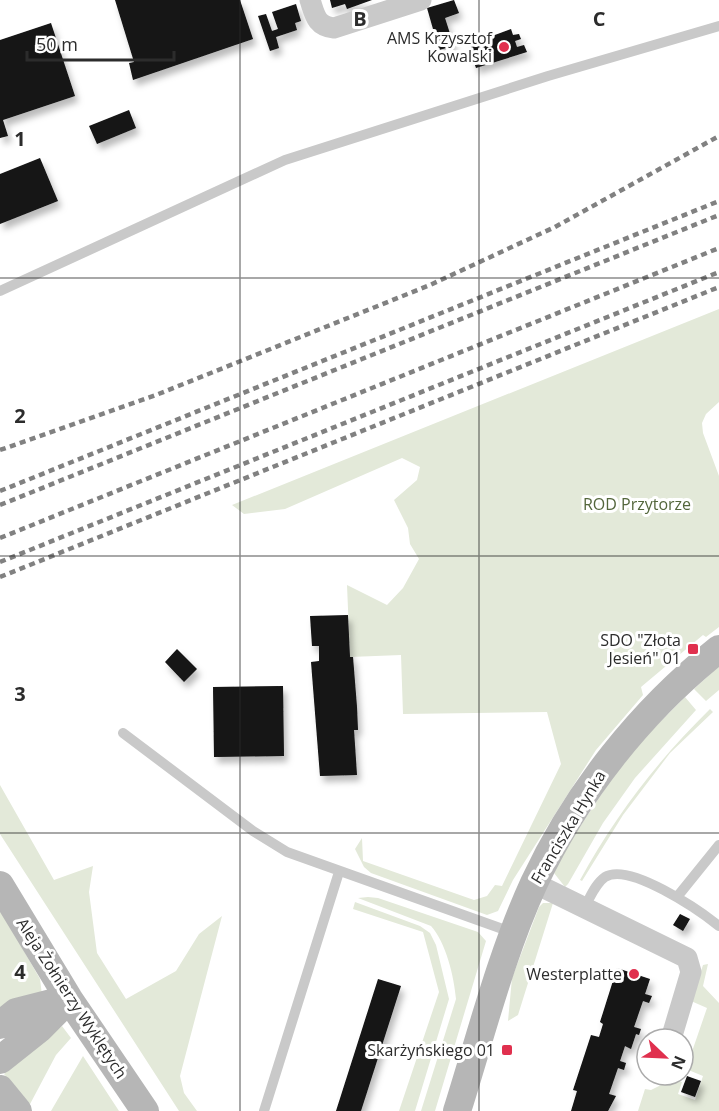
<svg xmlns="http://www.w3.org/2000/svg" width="719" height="1111" font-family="'Open Sans',sans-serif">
	<defs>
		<filter id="shadow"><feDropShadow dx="3.5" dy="6" stdDeviation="3" flood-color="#0004"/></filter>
	</defs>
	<rect width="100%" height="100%" fill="#fff"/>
	<path fill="#e3e9d9" d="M719 309V402L706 414 702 423 703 433 719 476V627L706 637 703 635 641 687 643 695 596 750 513 880 498 911 487 915 371 873 364 867 355 849 362 838 363 861 474 900 487 896 495 885 502 886 561 764 547 712 403 714 401 655 350 657 347 585 387 605 403 588 419 559 410 544 408 528 394 500 417 480 420 467 402 458 285 509 244 514 232 505Z
		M719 666V690L706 701 694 689Z
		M685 697 696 710 635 778 603 823 568 884 565 887 554 873 562 854 628 754Z
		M710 709 713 712 670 753 623 815 582 881 580 880C615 816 658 760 710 709Z
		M0 785 54 880 93 866 89 892 97 953 126 999 176 971 199 934 222 916 180 1076 184 1093 197 1111H179L0 834Z
		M368 897 378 898 478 932 486 941 435 1111H421L456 999C454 976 446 943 431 926L358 898Z
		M355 902 420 926 430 933 436 945 449 999 415 1111H399L439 992 423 932 353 909Z
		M543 903H553L518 1015 508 1021 512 978 539 907Z
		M0 909 40 979 42 995 0 1013Z
		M708 964 703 986 719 1003V1111H638L645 1089 651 1090 673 1079 682 1082 678 1094 695 1100 703 1076 686 1069 707 1008 691 1001 703 965Z
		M62 1026 71 1038 56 1055 29 1106 4 1074Z
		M83 1056 119 1111H51Z"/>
	<path fill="#131313" filter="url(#shadow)" d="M115 0H240L253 39 133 80 129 63 134 62Z
		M330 0H372L347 9 345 4 332 8Z
		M454 0 459 13 445 18 454 46 439 50 427 8Z
		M296 4 301 21 295 23 297 30 276 37 279 48 270 51 258 16 266 14 272 31 278 29 272 12Z
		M51 23 75 96 3 120 8 136 0 138V40Z
		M511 29 513 35 519 34 521 39 515 41 517 47 524 45 527 52 476 68 468 45Z
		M129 110 136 128 97 144 89 126Z
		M40 158 58 201 0 224V174Z
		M348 615 350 657H353L357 707 358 730H354L357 775 320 776 311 662 319 661V646H312L310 616Z
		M177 649 197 669 184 682 165 662Z
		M283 686 284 756 214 757 213 687Z
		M680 914 690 919 683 931 673 925Z
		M617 968 650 979 645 994 652 996 649 1003 643 1001 634 1027 641 1029 639 1035 636 1034 631 1049 625 1046 620 1061 626 1063 624 1070 618 1068 609 1094 616 1096 608 1111H571L577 1091 573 1090 591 1035 599 1037 603 1024 600 1022Z
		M378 979 401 986 361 1111H336Z
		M687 1076 701 1081 695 1097 681 1092Z"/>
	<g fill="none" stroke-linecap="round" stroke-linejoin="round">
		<path stroke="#c9c9c9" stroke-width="10" d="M0 291 285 160 548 76 719 26
			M123 733 253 831 287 852 514 933
			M677 897 719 845
			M584 908C590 898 595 884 605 877 629 862 699 910 719 926
			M264 1111 339 872"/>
		<path stroke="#c9c9c9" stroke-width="21" d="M310 0C315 15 316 26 334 28L421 0
			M534 883 687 958 691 972 671 1039"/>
		<path stroke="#b6b6b6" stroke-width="28" d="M0 885 69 999 145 1111
			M0 1025 16 1012 67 999
			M0 1060 39 1029 69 999
			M0 1089 18 1111
			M457 1111C481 1035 501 955 534 883 576 793 641 711 719 649"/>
		<path stroke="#818181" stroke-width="4.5" stroke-dasharray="6 4.5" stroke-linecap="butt" d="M0 450 156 395 430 285 555 227 719 136
			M0 491 719 201
			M0 505 719 215
			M0 538 719 248
			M0 562 719 272
			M0 577 719 287"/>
	</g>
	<path fill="none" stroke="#2c2c2c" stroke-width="1.5" stroke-opacity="0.55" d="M240 0V1111M479 0V1111M0 278H719M0 556H719M0 833H719"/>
	<g fill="#e0304e" stroke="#fff" stroke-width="2">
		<circle cx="504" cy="47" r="6"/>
		<rect x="687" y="643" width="12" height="12" rx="3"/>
		<circle cx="634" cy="974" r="6"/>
		<rect x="501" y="1044" width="12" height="12" rx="3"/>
	</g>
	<g text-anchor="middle" stroke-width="6" stroke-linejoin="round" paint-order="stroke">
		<g font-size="16" fill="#2c2c2c" stroke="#fff" text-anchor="end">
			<text x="492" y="44">AMS Krzysztof<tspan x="492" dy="18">Kowalski</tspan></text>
			<text x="681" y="646">SDO "Złota<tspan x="681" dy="18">Jesień" 01</tspan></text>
			<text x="622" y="980">Westerplatte</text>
			<text x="495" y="1056">Skarżyńskiego 01</text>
		</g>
		<g font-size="16" fill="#53663b" stroke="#fff">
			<text x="637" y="510">ROD Przytorze</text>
		</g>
		<g font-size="16" fill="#2c2c2c" stroke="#fff">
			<text transform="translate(568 827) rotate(-59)" y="6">Franciszka Hynka</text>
			<text transform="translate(72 998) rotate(57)" y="6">Aleja Żołnierzy Wyklętych</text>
		</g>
	</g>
	<g font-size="20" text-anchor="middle" font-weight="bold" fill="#2c2c2c" stroke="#fff" stroke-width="6" stroke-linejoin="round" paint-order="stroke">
		<text x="360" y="26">B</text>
		<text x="599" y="26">C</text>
		<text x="20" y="146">1</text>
		<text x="20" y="423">2</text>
		<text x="20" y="701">3</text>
		<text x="20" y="979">4</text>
	</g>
	<g transform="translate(665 1057) rotate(113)"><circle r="28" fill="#ffffff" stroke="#ababab" stroke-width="1.5"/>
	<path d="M0-4.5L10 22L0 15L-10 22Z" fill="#e0304e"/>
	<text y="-9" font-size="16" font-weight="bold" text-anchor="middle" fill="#2c2c2c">N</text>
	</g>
	<path d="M27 51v9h147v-9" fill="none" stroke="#2c2c2c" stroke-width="3"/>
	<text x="36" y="51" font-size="18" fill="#2c2c2c" stroke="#ffffff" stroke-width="4.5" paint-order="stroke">50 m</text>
</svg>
